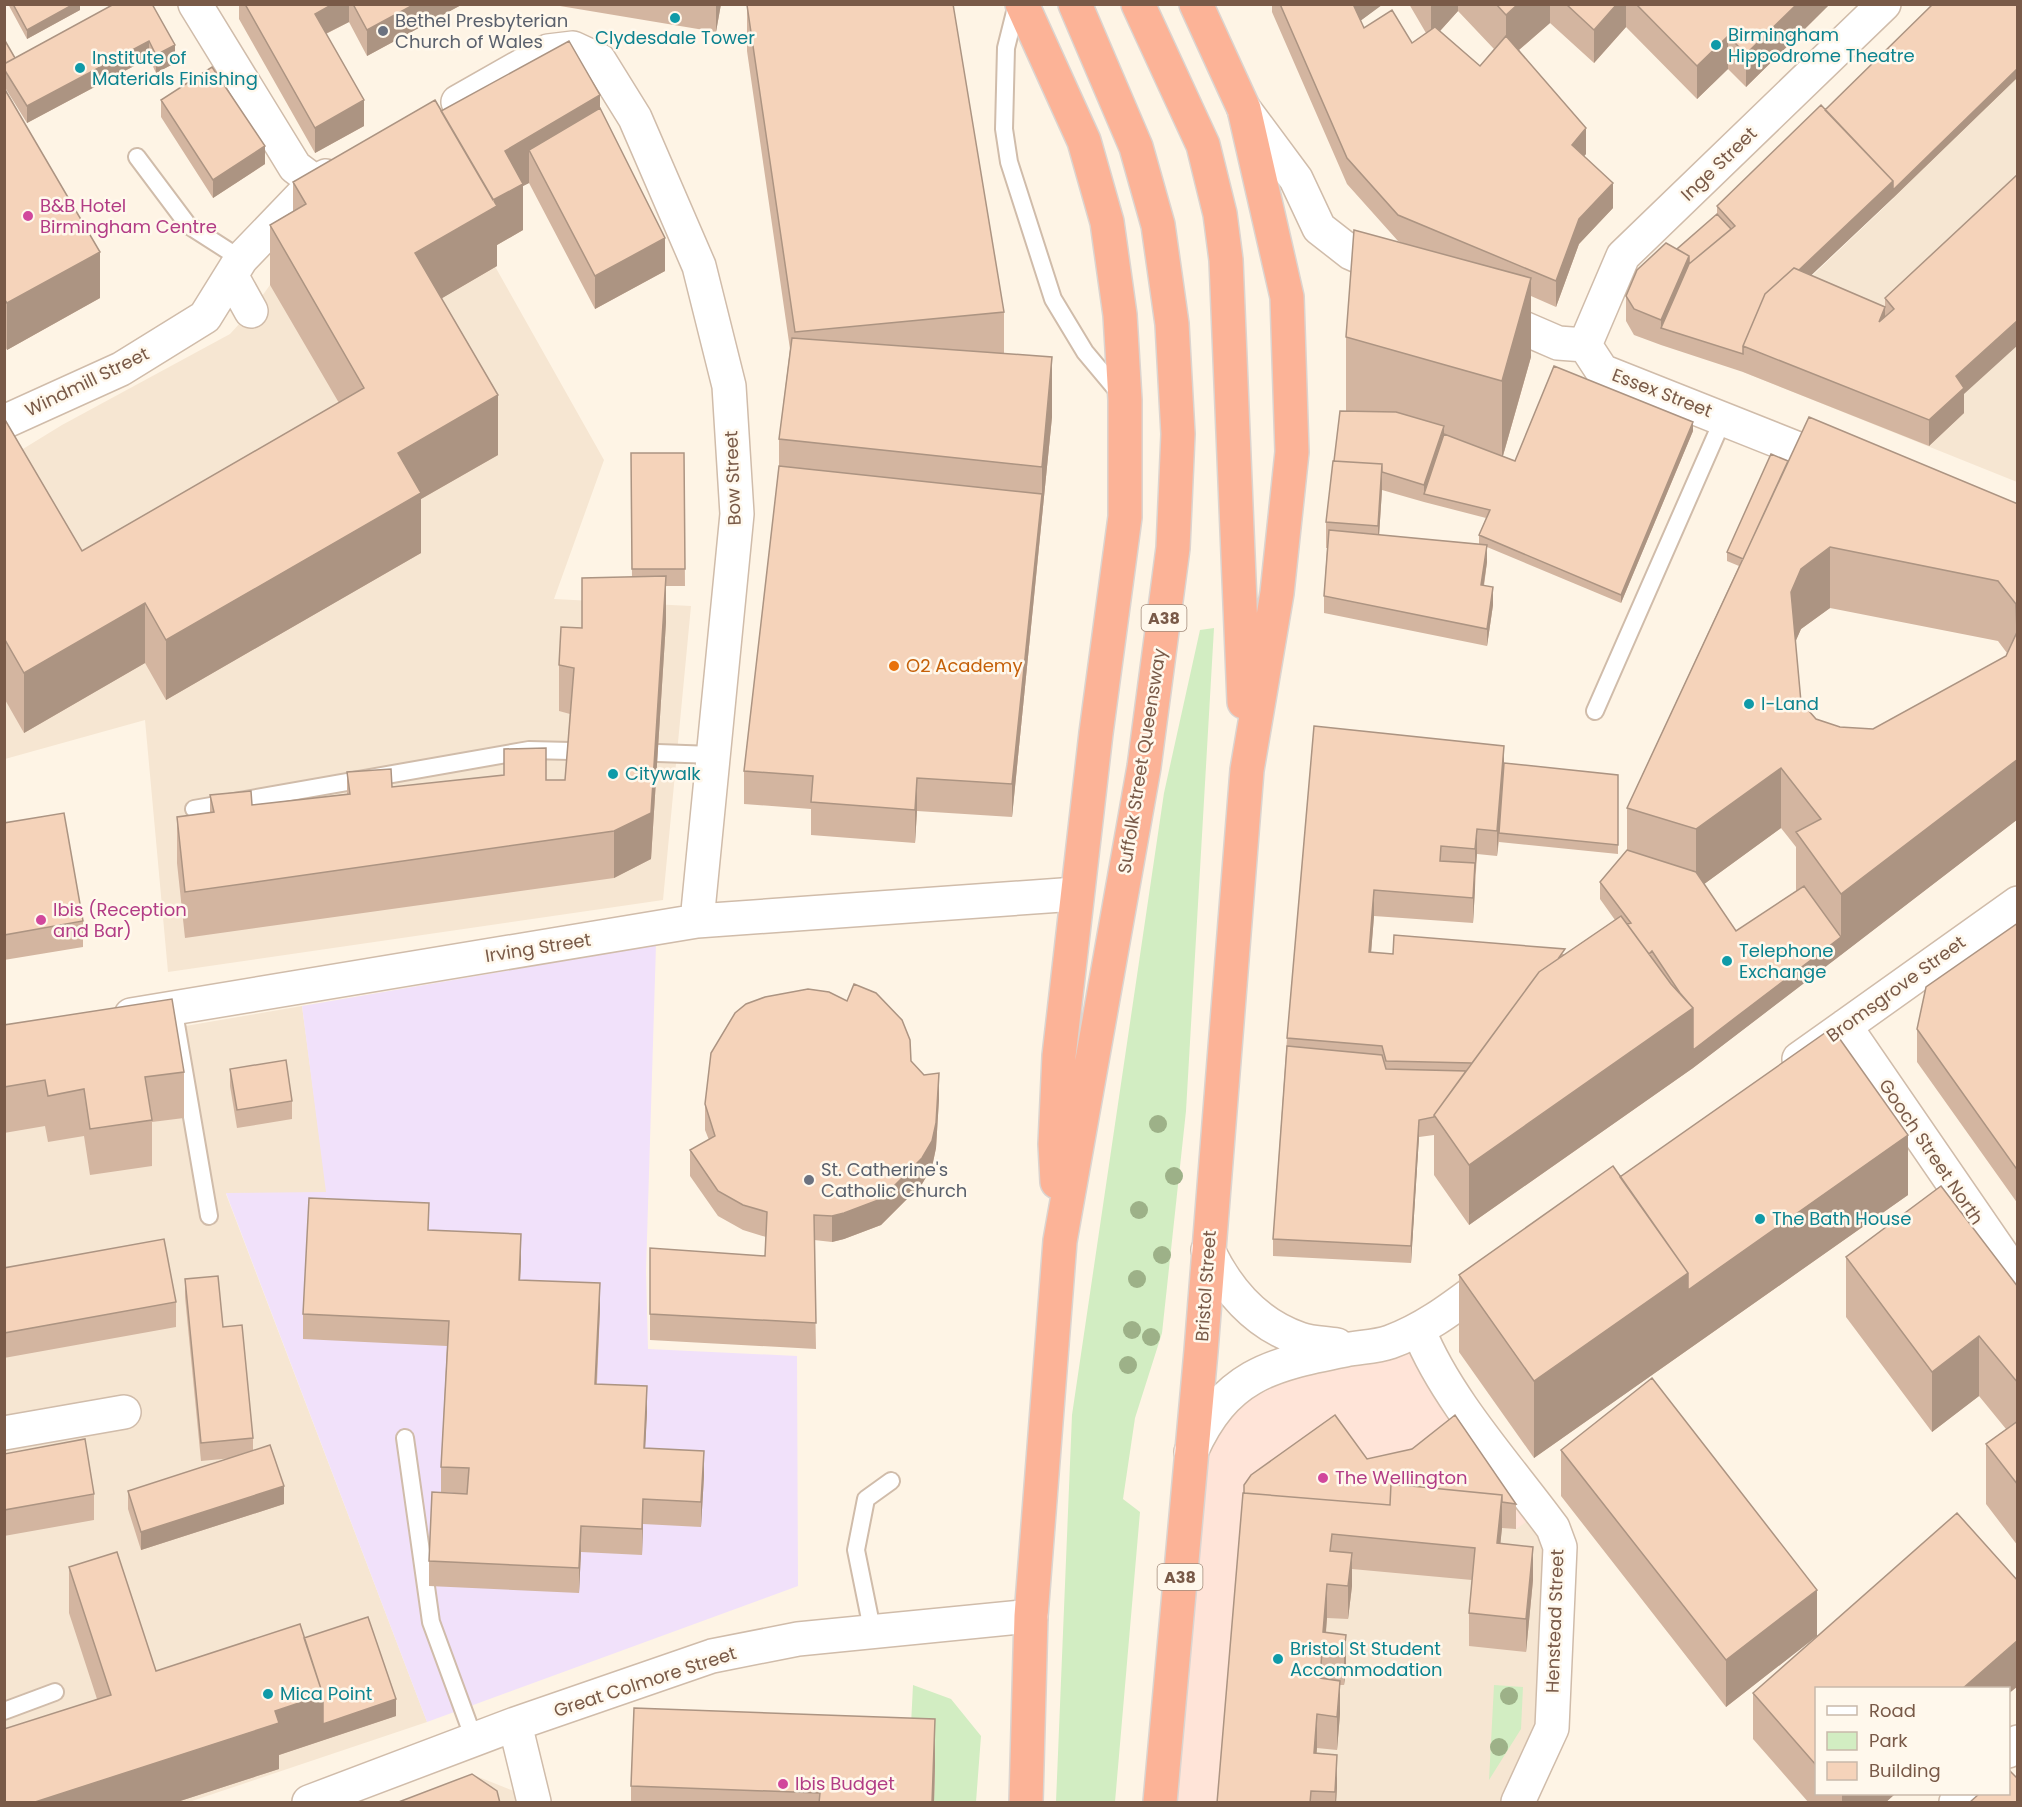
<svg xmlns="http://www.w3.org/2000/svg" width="2022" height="1807" font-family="Poppins,sans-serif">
	<rect width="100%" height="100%" fill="#fef4e5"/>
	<path fill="#f6e6d2" d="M2017 5V482L1743 372 1794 293 1893 199Z
		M465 213 604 460 554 599 691 606 663 900 168 972 145 720 5 759V460L62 425 230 334 251 311 270 285 293 242Z
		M302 1006 327 1193 226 1194 427 1722 189 1802H5V1057Z
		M1541 1512 1554 1670 1518 1802H1257L1281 1529Z
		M476 1776 519 1793 521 1802H405Z"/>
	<path fill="#ffe4d8" d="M1419 1331 1541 1512 1516 1529 1392 1517 1281 1529 1257 1802H1160L1191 1452 1228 1393Z"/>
	<path fill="#f1e1fa" d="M656 945 646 1271 648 1349 797 1356 798 1586 427 1722 226 1193 326 1192 302 1006Z"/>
	<path fill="#d2edc2" d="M1214 628 1186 1111 1162 1333 1135 1418 1123 1499 1140 1512 1115 1802H1056L1072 1415 1164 793 1200 630Z
		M913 1685 951 1699 981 1736 976 1802H934L935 1765H909Z
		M1494 1685 1523 1687 1521 1729 1489 1780Z"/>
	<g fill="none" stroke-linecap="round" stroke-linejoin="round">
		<g stroke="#d0bcaa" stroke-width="20">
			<path id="lane" d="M1017 4 1006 48 1004 129 1009 162 1053 299 1085 352 1121 395
				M137 157 188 225 241 259
				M1595 711 1724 417
				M658 753 713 755
				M194 809 529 750 571 751
				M176 1024 209 1216
				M405 1438 431 1622 474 1739
				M873 1634 856 1550 866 1499 891 1481
				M4 1711 55 1692"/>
		</g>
		<g stroke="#d0bcaa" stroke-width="36">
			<path id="street" d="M195 4 295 167 315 182
				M458 102 548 51 573 48 599 60 635 118 699 266 729 386 737 514 697 921
				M1244 109 1296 179 1319 228 1351 253 1394 272
				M231 275 251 311
				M1491 314 1558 343 1585 345
				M1585 345 1602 371 1836 464
				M1585 345 1623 256 1884 4
				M4 422 121 369 205 317 241 259 315 182 326 176
				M131 1015 697 921 1076 894
				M1845 1026 2018 1278
				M1799 1059 2018 903
				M1208 1250C1227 1290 1256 1324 1300 1339 1311 1343 1325 1343 1337 1345
				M1419 1331C1446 1399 1509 1468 1553 1528L1560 1547 1552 1728 1518 1802
				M4 1433 124 1412
				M1191 1452C1225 1376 1268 1365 1345 1350 1360 1347 1376 1347 1390 1342 1429 1328 1461 1301 1494 1277
				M515 1724 534 1802
				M2008 1751 2018 1742
				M309 1802 515 1724 712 1656 798 1639 1031 1616
				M1956 1802 1965 1794"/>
		</g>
		<g stroke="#dcd4cf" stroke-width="36">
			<path id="highway" d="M1022 4 1084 141 1107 222 1120 315 1125 400V517L1096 733 1059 1056 1055 1144 1057 1182
				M1138 4 1203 145 1220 214 1226 260 1244 702
				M1026 1802 1031 1616 1060 1241 1144 767 1173 548 1178 434 1172 324 1158 225 1136 147 1075 4
				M1160 1802 1201 1351 1247 770 1277 593 1292 452 1287 297 1244 109 1196 4"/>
		</g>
		<use href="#lane" stroke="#fff" stroke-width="16"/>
		<use href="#street" stroke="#fff" stroke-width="33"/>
		<use href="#highway" stroke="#fcb397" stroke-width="33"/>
	</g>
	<g fill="#9db188">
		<circle cx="1158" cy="1124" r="9"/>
		<circle cx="1174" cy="1176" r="9"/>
		<circle cx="1139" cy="1210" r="9"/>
		<circle cx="1162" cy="1255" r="9"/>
		<circle cx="1137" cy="1279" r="9"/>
		<circle cx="1132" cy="1330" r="9"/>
		<circle cx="1151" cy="1337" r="9"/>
		<circle cx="1128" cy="1365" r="9"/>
		<circle cx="1509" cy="1696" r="9"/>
		<circle cx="1499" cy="1747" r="9"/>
	</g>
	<path fill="#d3b5a0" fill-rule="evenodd" d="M8 4H80V10L27 39Z
		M114 4 175 63 156 73 149 58 27 123 4 86V39L15 58Z
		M239 4H463L367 56 349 22 326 34 364 126 315 153 239 19Z
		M548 4H721L716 32Z
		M1272 4H1382L1360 21 1364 28 1412 43 1426 33 1409 4H1830L1746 87 1728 69 1697 99 1626 27 1594 63 1550 23 1519 50 1586 154 1584 156 1613 208 1579 244 1556 307 1531 296V357L1503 456 1515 461 1693 431 1621 603 1487 547V562L1484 586 1493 605 1487 646 1324 613V596L1327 548H1326V522L1334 461 1346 411V337L1405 244 1398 241 1347 184 1272 12ZM1458 11 1494 49 1480 66 1440 31ZM1382 490 1424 502 1486 518 1479 535V544L1379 535Z
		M2018 4V77L1893 198 1811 275 1885 317V298L1964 394V413L1929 446 1743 372 1661 345 1634 335 1626 321V296L1717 214V206L1825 110Z
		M747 5 1004 312V354L1052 417 1012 817 917 811 915 843 811 835V809L744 804V771L779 466V439L790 349 747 51Z
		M4 88 100 298 7 350 4 345Z
		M161 100 265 164 213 198 161 117Z
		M600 108 665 271 595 309 529 183 523 186V230L497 245V266L442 298 498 455 421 499V553L166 700 145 663 24 733 4 698V418L82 551 339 403 270 285V225L293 211V182L441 111Z
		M631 453H684L685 586H666V622L651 859 614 878 185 938 177 863V817L210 813V795L252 805 347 794V772L392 787 546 780H565L570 714 559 711V665L582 628 632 577Z
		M1788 461 2018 504V819L1693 1068 1469 1225 1434 1175V1135L1419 1137 1411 1263 1273 1256V1239L1287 1038 1314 726 1504 763 1618 775V854L1499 842V841L1497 856 1477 854 1473 923 1374 916 1371 953 1393 954H1565L1615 920 1600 899V882L1627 850V808L1739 566 1727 561V552ZM1830 608 1998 641 2007 653 2006 656 1873 729 1840 727 1816 719 1801 702 1795 642 1801 629ZM1781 828 1796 847V891L1736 931 1704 884Z
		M4 823 83 921V947L4 960Z
		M2018 923V1204L1917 1062V1029Z
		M4 1025 184 1072V1118L152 1122V1166L90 1175 84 1136 48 1142 45 1126 4 1133Z
		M911 1061 939 1099 936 1148 932 1167 922 1184 881 1225 844 1239 832 1242 814 1240 816 1349 650 1340V1248L765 1256 766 1237 743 1230 718 1216 690 1176V1150L709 1140 705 1130V1104Z
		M230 1069 292 1101V1119L237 1128 230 1086Z
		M1620 1177 1908 1195 1534 1458 1459 1352V1275Z
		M429 1230 521 1260 520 1280 600 1309 597 1384 647 1412 645 1448 704 1476 701 1527 643 1524 642 1555 581 1552 579 1593 429 1586V1561L467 1494 441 1492V1467L447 1346 303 1339V1314Z
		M1846 1257 2018 1287V1546L1986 1504V1444L2006 1429 1979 1396 1932 1432 1846 1317Z
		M4 1268 176 1302V1327L4 1358Z
		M185 1279 223 1327 253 1438V1451L284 1504 141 1550 128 1509V1491L233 1458 201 1461 185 1297Z
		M1561 1450 1817 1636 1726 1707 1561 1496Z
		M4 1454 94 1494V1520L4 1536Z
		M1367 1459 1516 1504V1529L1502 1528 1500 1544 1533 1580 1526 1652 1469 1646V1613L1472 1580 1352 1569V1586L1348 1619 1327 1618 1326 1633 1346 1635V1668L1344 1685H1340V1714L1337 1750 1317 1748 1316 1754 1337 1788 1336 1803H1217L1243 1493Z
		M69 1567 156 1671 304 1638 396 1716 279 1755V1769L174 1803H4L97 1699 69 1613Z
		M2018 1581V1686L2008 1694 1816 1689V1794H1895L1885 1803H1809L1753 1739V1693Z
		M935 1765 934 1803H631V1786Z"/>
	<path fill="#ac9482" d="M74 4H80V10L27 39V30Z
		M333 4H349V22L315 39V14Z
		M415 4H463L367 56V30Z
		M716 4H721L716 32Z
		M1352 4 1382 5 1352 27Z
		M1431 4H1458V11L1431 41Z
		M1518 4H1550V23L1506 61V15Z
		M1617 4H1626V27L1594 63V30Z
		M1797 4H1830L1746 87V54Z
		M1728 36V69L1697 99V66Z
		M149 41V58L27 123V106Z
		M175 45V63L156 73V55Z
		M2018 68V77L1893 198V190Z
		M600 95V141L529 150V183L523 186V230L497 245V266L415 314V253L505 151Z
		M364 100V126L315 153V128Z
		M1586 128V154L1572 170V145Z
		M265 146V164L213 198V180Z
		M1893 181V198L1765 319V302Z
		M1613 183V208L1579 244 1556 307V281L1579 219Z
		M665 238V271L595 309V276Z
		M100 252V298L7 350V303Z
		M1689 256V273L1661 328V320Z
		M1531 278V357L1502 459V381Z
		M1885 307V333L1879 322Z
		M2018 320V345L1964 394V413L1929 446V420L1956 376Z
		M1052 357V417L1012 817V784L1042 494V467Z
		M498 395V455L421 499V553L166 700V640L398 453Z
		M1693 422V431L1621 603V595Z
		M1444 426V443L1424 494V485Z
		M1382 464V490L1378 552V526Z
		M1487 545V562L1481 603V585Z
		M1830 547V608L1801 629 1791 652V592L1801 569Z
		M666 576V622L651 859 614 878V831Z
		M1493 587V605L1487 646V629Z
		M145 603V663L24 733V673Z
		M1504 746V772L1497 856V831Z
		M2018 759V819L1841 955V894Z
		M1781 768V828L1696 890V829Z
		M917 778V811L915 843V810Z
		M1477 829V854L1475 874V849Z
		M1475 863V889L1473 923V898Z
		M1374 890V916L1369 978V952Z
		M1841 937V955L1693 1068 1469 1225V1165L1693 1008Z
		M939 1073V1099L936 1148 932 1167 922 1184 881 1225 844 1239 832 1242V1216Z
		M1419 1120V1137L1411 1263V1246Z
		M1908 1135V1195L1534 1458V1381L1688 1273Z
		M521 1234V1260L519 1305V1280Z
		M600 1283V1309L595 1409V1384Z
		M1979 1336V1396L1932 1432V1372Z
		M647 1386V1412L644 1473V1448Z
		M704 1451V1476L701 1527V1502Z
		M284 1486V1504L141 1550V1532Z
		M1502 1495V1528L1497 1577V1543Z
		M643 1499V1524L642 1555V1529Z
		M581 1526V1552L579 1593V1568Z
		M1533 1547V1580L1526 1652V1619Z
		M1352 1553V1586L1348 1619V1586Z
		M1327 1584V1618L1324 1651 1323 1632Z
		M1817 1590V1636L1726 1707V1660Z
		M1346 1635V1668L1344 1685V1652Z
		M2018 1640V1686L2008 1694V1689H1962Z
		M1322 1651V1684L1320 1678Z
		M1340 1681V1714L1337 1750V1717Z
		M323 1695 396 1699V1716L279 1755V1769L174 1803H32L275 1711Z
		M1317 1714V1748L1314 1786V1753Z
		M935 1719V1765L934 1803H932Z
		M1337 1755V1788L1336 1803H1335Z
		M1842 1794H1895L1885 1803H1842Z"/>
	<path fill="#f5d3ba" stroke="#ac9482" stroke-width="1.5" fill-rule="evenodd" d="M13 4H74L27 30Z
		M114 4H152L175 45 156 55 149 41 27 106 4 69V64Z
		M245 4H333L315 14 364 100 315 128Z
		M353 4H415L367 30Z
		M953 4 1004 312 795 332 747 5Z
		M1280 4H1353L1364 28 1392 10 1412 43 1435 27 1480 66 1506 36 1586 128 1572 145 1613 183 1579 219 1556 281 1398 215 1347 158Z
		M1496 4H1518L1506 15Z
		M1566 4H1617L1594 30Z
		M1636 4H1797L1746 54 1728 36 1697 66Z
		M1933 4H2018V68L1893 190V181L1825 110Z
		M4 39 15 58 4 64Z
		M569 41 600 95 505 151 523 184 493 200 441 111Z
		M212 67 265 146 213 180 161 100Z
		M4 88 100 252 7 303 4 299Z
		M435 100 497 206 415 253 498 395 398 453 421 493 166 640 145 603 24 673 4 638V418L82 551 364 388 270 225 306 204 293 182Z
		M1821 105 1893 181 1799 270 1794 268 1765 294 1743 346V354L1661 328 1689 264 1735 226 1717 206Z
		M600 108 665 238 595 276 529 150Z
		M2018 174V320L1956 376 1964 388 1929 420 1743 346 1765 294 1794 268 1885 307 1879 322 1894 309 1885 298Z
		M1717 214 1731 229 1689 264V256L1677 249Z
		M1354 230 1531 278 1502 381 1346 337Z
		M1666 243 1689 256 1661 320 1634 309 1626 296 1637 270Z
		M792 338 1052 357 1042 467 779 439Z
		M1554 366 1693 422 1621 595 1479 535 1490 510 1424 494 1444 434 1515 461Z
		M1340 411 1396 412 1444 426 1424 485 1382 472V464L1334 461Z
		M1809 417 2018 504V759L1841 894 1796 832 1821 819 1781 768 1696 829 1627 808ZM1830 547 1998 581 2016 604 2017 632 2006 656 1873 729 1840 727 1816 719 1801 702 1791 592 1801 569Z
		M631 453H684L685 569H632Z
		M1771 454 1788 461 1743 559 1727 552Z
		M1333 461 1382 464 1378 526 1326 522Z
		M779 466 1042 494 1012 784 917 778 915 810 811 802 813 776 744 771Z
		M1329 530 1487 545 1481 585 1493 587 1487 629 1324 596Z
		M666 576 651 813 614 831 185 892 177 817 214 812 210 795 251 791 252 805 350 794 347 772 391 769 392 787 504 775V749L546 748V780H565L574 668 559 665 561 627 582 628V578Z
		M1314 726 1504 746 1497 831 1477 829 1475 849 1441 846 1440 861 1475 863 1473 898 1374 890 1369 952 1393 954 1394 935 1565 949 1558 959 1539 972 1472 1063 1386 1061 1382 1046 1287 1038Z
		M1504 763 1618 775V845L1499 833Z
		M64 813 83 921 4 935V823Z
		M1627 850 1696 872 1736 931 1804 886 1841 937 1693 1050V1008L1680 993 1652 951 1649 954 1627 924 1631 923 1600 882Z
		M1621 916 1671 984 1693 1008 1469 1165 1434 1115 1539 972Z
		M2018 923V1171L1917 1029 1926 987Z
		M854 984 876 993 902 1020 910 1040 911 1061 924 1075 939 1073 936 1123 932 1141 922 1158 881 1199 844 1213 832 1216 814 1215 816 1323 650 1314V1248L765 1256 767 1212 743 1205 718 1191 690 1150 715 1136 705 1104 711 1053 735 1013 746 1004 765 997 808 989 829 992 847 1001Z
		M172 999 184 1072 145 1077 152 1120 90 1129 84 1089 48 1096 45 1080 4 1087V1025Z
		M1832 1028 1908 1135 1688 1290V1273L1620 1177Z
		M1287 1046 1382 1055 1386 1069 1466 1071 1434 1115V1117L1419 1120 1411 1246 1273 1239Z
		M286 1060 292 1101 237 1110 230 1069Z
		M1613 1166 1688 1273 1534 1381 1459 1275Z
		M1941 1186 2018 1287V1383L1979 1336 1932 1372 1846 1257Z
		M309 1198 429 1203 428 1230 521 1234 519 1280 600 1283 595 1384 647 1386 644 1448 704 1451 701 1502 643 1499 642 1529 581 1526 579 1568 429 1561 432 1492 467 1494 469 1468 441 1467 449 1321 303 1314Z
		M164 1239 176 1302 4 1333V1268Z
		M218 1276 223 1327 242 1325 253 1438 201 1443 185 1279Z
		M1652 1378 1817 1590 1726 1660 1561 1450Z
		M1335 1415 1367 1459 1412 1449 1455 1415 1516 1504 1502 1502V1495L1391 1484 1390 1505 1244 1493V1485L1251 1475Z
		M2018 1421V1485L1986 1444Z
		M85 1439 94 1494 4 1510V1454Z
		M270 1445 284 1486 141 1532 128 1491Z
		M1391 1484 1502 1495 1497 1543 1533 1547 1526 1619 1469 1613 1475 1548 1332 1534 1330 1551 1352 1553 1348 1586 1327 1584 1323 1632 1346 1635 1344 1652 1322 1651 1320 1678 1340 1681 1337 1717 1317 1714 1314 1753 1337 1755 1335 1792 1311 1791 1310 1803H1217L1243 1493 1390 1505Z
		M1957 1513 2018 1581V1640L1962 1689H1816V1765L1753 1693Z
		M117 1552 156 1671 300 1624 323 1695 275 1711 279 1723 32 1803H4V1729L111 1695 69 1567Z
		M368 1617 396 1699 323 1724V1695L304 1638Z
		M634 1708 935 1719 932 1803H819L820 1793 631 1786Z
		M2008 1769 2018 1779V1803H1969L1979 1794H2008Z
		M472 1774 497 1791 500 1803H396Z"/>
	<g fill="#0f9aa8" stroke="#fff8ec" stroke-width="2">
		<circle cx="675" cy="18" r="6"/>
		<circle cx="1716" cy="45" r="6"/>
		<circle cx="80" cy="68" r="6"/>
		<circle cx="1749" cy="704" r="6"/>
		<circle cx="613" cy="774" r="6"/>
		<circle cx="1727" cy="961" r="6"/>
		<circle cx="1760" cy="1219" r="6"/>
		<circle cx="1278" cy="1659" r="6"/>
		<circle cx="268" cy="1694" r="6"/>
	</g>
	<g fill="#6b7280" stroke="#fff8ec" stroke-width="2">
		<circle cx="383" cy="31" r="6"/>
		<circle cx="809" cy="1180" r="6"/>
	</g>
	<g fill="#d1479c" stroke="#fff8ec" stroke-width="2">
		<circle cx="28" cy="216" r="6"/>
		<circle cx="41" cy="920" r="6"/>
		<circle cx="1323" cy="1478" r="6"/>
		<circle cx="783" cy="1784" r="6"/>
	</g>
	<circle fill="#e8710a" stroke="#fff8ec" stroke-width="2" cx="894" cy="666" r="6"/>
	<g text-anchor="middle" stroke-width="5" stroke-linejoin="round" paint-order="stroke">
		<g fill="#fff8ec" stroke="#a18979" stroke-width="1.5">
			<rect x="1141.5" y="605" width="45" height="26" rx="4.5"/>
			<rect x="1157.5" y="1564" width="45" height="26" rx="4.5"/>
		</g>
		<g font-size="16" font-weight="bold" fill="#795a48">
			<text x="1164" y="624">A38</text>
			<text x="1180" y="1583">A38</text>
		</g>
		<g font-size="18" fill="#5b616d" stroke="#fff8ec" text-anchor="start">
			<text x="395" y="27">Bethel Presbyterian<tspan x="395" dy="21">Church of Wales</tspan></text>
			<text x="821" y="1176">St. Catherine's<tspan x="821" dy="21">Catholic Church</tspan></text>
		</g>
		<g font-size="18" fill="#0d838f" stroke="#fff8ec" text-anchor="start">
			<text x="1728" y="41">Birmingham<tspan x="1728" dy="21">Hippodrome Theatre</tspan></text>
			<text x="675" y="44" text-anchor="middle">Clydesdale Tower</text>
			<text x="92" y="64">Institute of<tspan x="92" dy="21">Materials Finishing</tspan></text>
			<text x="1761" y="710">I-Land</text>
			<text x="625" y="780">Citywalk</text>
			<text x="1739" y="957">Telephone<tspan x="1739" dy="21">Exchange</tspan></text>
			<text x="1772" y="1225">The Bath House</text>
			<text x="1290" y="1655">Bristol St Student<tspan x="1290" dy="21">Accommodation</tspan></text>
			<text x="280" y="1700">Mica Point</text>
		</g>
		<g font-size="18" fill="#795a48" stroke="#fff8ec">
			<text transform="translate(1719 164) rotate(-44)" y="6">Inge Street</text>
			<text transform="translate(87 382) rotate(-26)" y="6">Windmill Street</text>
			<text transform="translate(1662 393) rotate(21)" y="6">Essex Street</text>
			<text transform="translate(733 478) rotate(-92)" y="6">Bow Street</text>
			<text transform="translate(1142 761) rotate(-81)" y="6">Suffolk Street Queensway</text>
			<text transform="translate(538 948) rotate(-9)" y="6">Irving Street</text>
			<text transform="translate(1896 989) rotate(-36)" y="6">Bromsgrove Street</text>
			<text transform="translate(1931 1152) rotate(56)" y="6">Gooch Street North</text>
			<text transform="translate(1206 1286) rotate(-86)" y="6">Bristol Street</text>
			<text transform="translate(1555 1621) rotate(-88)" y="6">Henstead Street</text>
			<text transform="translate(645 1682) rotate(-18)" y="6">Great Colmore Street</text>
		</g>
		<g font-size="18" fill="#b23c85" stroke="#fff8ec" text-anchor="start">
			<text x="40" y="212">B&amp;B Hotel<tspan x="40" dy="21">Birmingham Centre</tspan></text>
			<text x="53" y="916">Ibis (Reception<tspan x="53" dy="21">and Bar)</tspan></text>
			<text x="1335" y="1484">The Wellington</text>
			<text x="795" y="1790">Ibis Budget</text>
		</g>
		<g font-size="18" fill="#c56008" stroke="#fff8ec" text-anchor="start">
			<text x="906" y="672">O2 Academy</text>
		</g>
	</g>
	<rect width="2022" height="1807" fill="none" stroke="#795a48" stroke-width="12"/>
	<rect x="1815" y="1687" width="195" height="108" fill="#fff8ec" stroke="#c9b9aa" stroke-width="1.5"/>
	<rect x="1827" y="1706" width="30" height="9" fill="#ffffff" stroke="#c9b9aa" stroke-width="1.5"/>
	<text x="1869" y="1717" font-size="18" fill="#795a48">Road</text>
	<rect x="1827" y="1732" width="30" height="18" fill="#d2edc2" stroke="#c9b9aa" stroke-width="1.5"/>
	<text x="1869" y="1747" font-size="18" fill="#795a48">Park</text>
	<rect x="1827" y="1762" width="30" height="18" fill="#f5d3ba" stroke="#c9b9aa" stroke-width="1.5"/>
	<text x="1869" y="1777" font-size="18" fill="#795a48">Building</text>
</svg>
